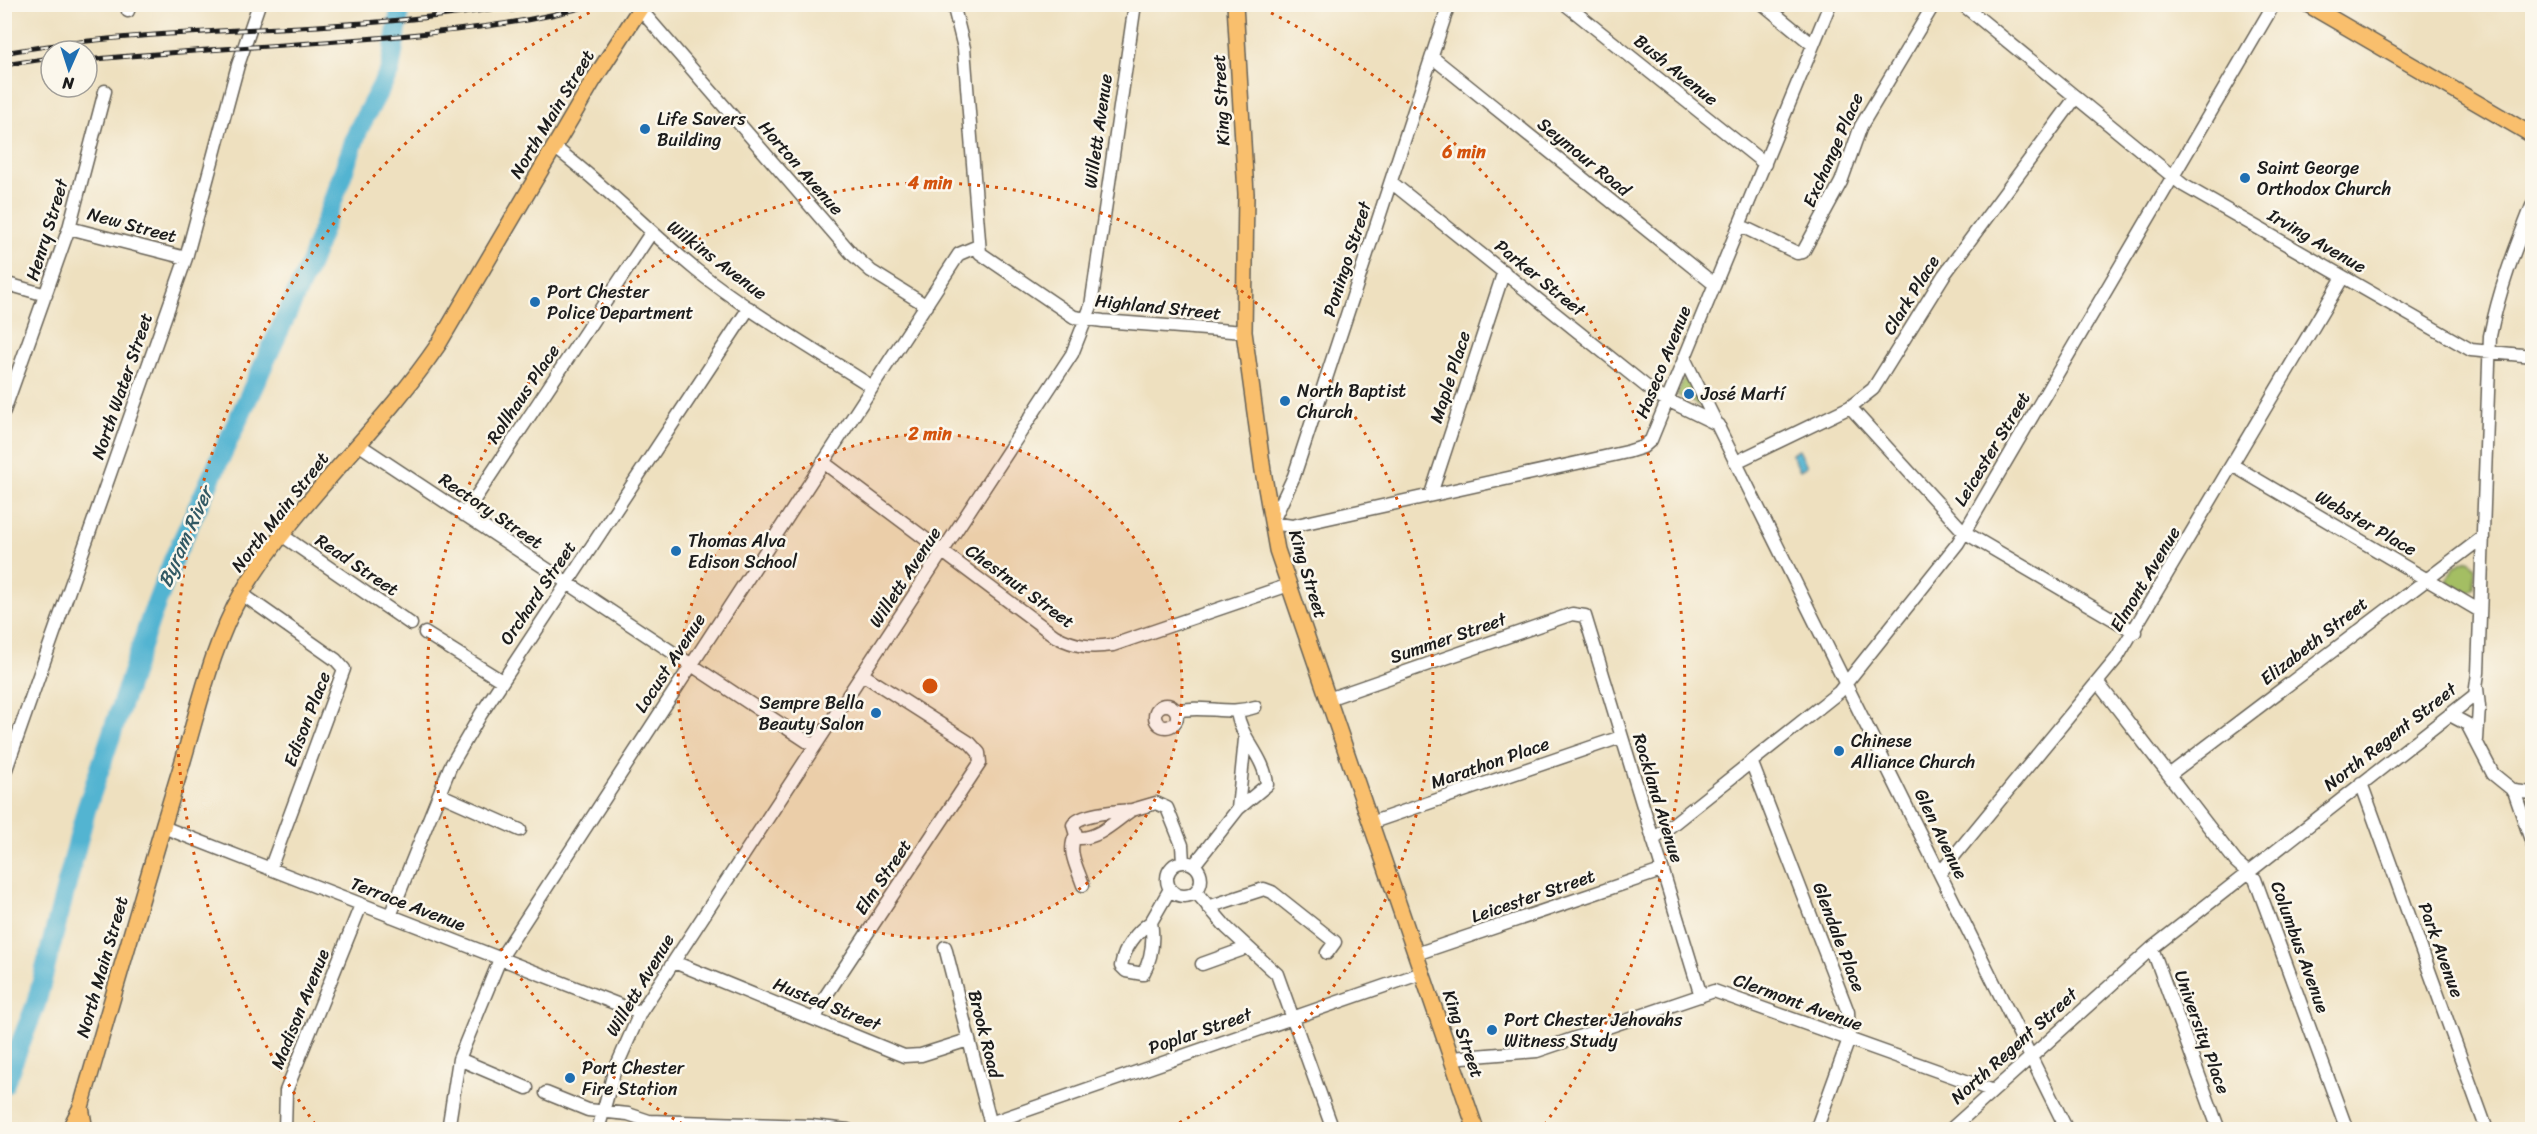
<svg xmlns="http://www.w3.org/2000/svg" width="2537" height="1134" font-family="Sriracha,sans-serif">
	<rect width="100%" height="100%" fill="#fbf7ec"/>
	<filter id="ink" filterUnits="userSpaceOnUse"><feTurbulence type="fractalNoise" baseFrequency=".0167" numOctaves="2"/><feDisplacementMap in="SourceGraphic" scale="12" xChannelSelector="R" yChannelSelector="G"/><feConvolveMatrix kernelMatrix="1 2 1 2 8 2 1 2 1" color-interpolation-filters="sRGB"/></filter>
	<filter id="wash" filterUnits="userSpaceOnUse"><feTurbulence type="fractalNoise" baseFrequency=".008" numOctaves="4" result="noise"/><feDisplacementMap in="SourceGraphic" scale="24" xChannelSelector="R" yChannelSelector="G"/><feGaussianBlur stdDeviation="1.35" result="paint"/><feColorMatrix in="noise" values="0 0 0 0 0 0 0 0 0 0 0 0 0 0 0 0 0 1.4 0 .05"/><feComposite in="paint" operator="in"/></filter>
	<g filter="url(#wash)">
		<rect width="100%" height="100%" fill="#eee0bf"/>
		<path fill="#a4be64" stroke="#606d40" stroke-width="1.5" d="M1687 379 1701 406 1677 395 1683 380Z
			M2469 560 2475 566 2474 588 2468 593 2448 583V578C2451 569 2459 562 2469 560Z"/>
		<path fill="#53b4d1" stroke="#386876" stroke-width="1.5" d="M1799 450 1807 466 1800 470 1791 454Z"/>
		<g fill="none" stroke-linecap="round" stroke-linejoin="round">
			<path stroke="#53b4d1" stroke-width="20" d="M4 1085 36 1004 86 810 151 617 174 558 310 264 359 128 390 70 401 4"/>
		</g>
	</g>
	<g filter="url(#ink)">
		<g fill="none" stroke-linecap="round" stroke-linejoin="round">
			<g stroke="#666155" stroke-width="15">
				<path id="minor" d="M953 4 964 48 980 253 1074 317 1103 321 1244 332
					M1449 4 1294 476 1272 523 1292 526 1627 452 1643 447 1651 440 1830 4
					M1565 4 1765 164
					M1763 4 1813 45
					M1962 4 2183 185 2471 350 2532 356
					M640 9 852 254 871 271 927 306
					M128 11 130 4
					M1432 57 1714 284
					M554 147C604 184 647 230 696 270 750 313 812 348 871 386
					M1391 182 1657 395 1719 425
					M1739 225 1797 253 1803 252 1841 182 1861 126 1934 4
					M69 228 186 258
					M4 283 46 295
					M1684 358 2067 1130
					M1850 407 1964 532 2135 632
					M4 411 69 228 105 91
					M358 444 814 746
					M823 462 1055 636C1076 647 1090 648 1113 645L1289 585
					M1736 462 1850 407 1873 389 1944 275 2076 97
					M2234 466 2480 611
					M1431 494 1504 271
					M464 515 651 233
					M283 536 411 624
					M242 594 336 660 344 669 270 869
					M425 633 502 681
					M2098 683 2236 862 2255 879 2347 1130
					M1328 699 1572 614 1585 616 1701 996
					M1155 716a11 11 0 1 1 22 0a11 11 0 1 1-22 0Z
					M1176 711C1202 704 1229 716 1255 707
					M2450 715 2467 724 2493 774 2514 791 2532 843
					M2477 740 2479 707 2477 688
					M1751 761 1848 1012 1849 1039 1816 1130
					M4 775 186 258 238 65 259 4
					M2169 775 2483 537
					M2361 783 2487 1130
					M2514 791 2532 793
					M439 794 520 830
					M1238 809 1245 739
					M1132 810C1116 820 1100 838 1080 838L1076 835 1073 825C1080 813 1119 811 1132 810Z
					M1132 810 1156 803 1167 808 1182 845 1183 862
					M1370 823 1621 737
					M163 827 640 1013
					M1076 835C1066 850 1078 869 1083 885
					M1653 840 1839 692 1958 543 2274 4
					M1167 879a17 17 0 1 1 34 0a17 17 0 1 1-34 0Z
					M1194 865 1238 809 1267 785C1265 756 1240 739 1237 711
					M1940 873 2117 658 2343 277
					M1196 892 1227 928 1277 974 1333 1130
					M1208 907 1264 889 1272 892 1335 942 1327 953
					M390 916 450 767 481 714 749 308
					M1151 922C1154 940 1152 958 1143 974L1126 971 1121 966C1124 948 1137 931 1151 922Z
					M1151 922 1170 889
					M945 947 992 1129
					M2152 948 2219 1130
					M1416 954 1661 871
					M674 962 904 1056 921 1055 968 1040
					M1202 964 1241 950 1245 946
					M815 1019 825 997 980 763 979 753 970 743 862 674
					M1451 1058 1537 1051 1714 991 1991 1090
					M459 1059 527 1088
					M546 1093 588 1110 628 1114 649 1121 811 1126 848 1130
					M990 1123 1422 973
					M285 1130 286 1091 361 905
					M448 1130 459 1059 500 959 959 254 978 246
					M598 1130 614 1072 640 1013 1045 395 1072 354 1091 306 1135 4
					M1950 1130 2152 948 2475 695 2478 673 2490 336C2499 290 2515 249 2532 206"/>
			</g>
			<g stroke="#666155" stroke-width="18">
				<path id="major" d="M1235 4 1246 194 1244 332 1263 471 1277 550 1476 1130
					M2307 4 2532 135
					M81 1107 85 1130
					M69 1130 81 1107C114 993 147 878 182 764 199 708 212 645 242 593 296 502 379 432 438 345L593 81 643 4"/>
			</g>
			<use href="#minor" stroke="#fff" stroke-width="12"/>
			<use href="#major" stroke="#f9bf6d" stroke-width="15"/>
			<g stroke="#1c1c1c" stroke-width="5">
				<path id="rail" d="M512 10 545 4
					M4 53C174 22 349 36 519 4
					M87 60C198 49 309 45 419 34 478 28 538 21 594 4
					M4 65 51 58"/>
			</g>
			<use href="#rail" stroke="#fbf7ec" stroke-width="3" stroke-dasharray="9" stroke-linecap="butt"/>
		</g>
	</g>
	<circle cx="930" cy="686" r="252" fill="#d4530e" fill-opacity=".12"/>
	<g fill="none" stroke="#d4530e" stroke-width="3" stroke-dasharray="3 6">
		<circle cx="930" cy="686" r="252"/>
		<path d="M690 1128A503 503 0 1 1 1170 1128"/>
		<path d="M315 1124A755 755 0 0 1 605 5M1255 5A755 755 0 0 1 1545 1124"/>
	</g>
	<g fill="#1f6fb2" stroke="#fbf7ec" stroke-width="2">
		<circle cx="645" cy="129" r="6"/>
		<circle cx="2245" cy="178" r="6"/>
		<circle cx="535" cy="302" r="6"/>
		<circle cx="1689" cy="394" r="6"/>
		<circle cx="1285" cy="401" r="6"/>
		<circle cx="676" cy="551" r="6"/>
		<circle cx="876" cy="713" r="6"/>
		<circle cx="1839" cy="751" r="6"/>
		<circle cx="1492" cy="1030" r="6"/>
		<circle cx="570" cy="1078" r="6"/>
	</g>
	<g text-anchor="middle" stroke-width="5" stroke-linejoin="round" paint-order="stroke">
		<g font-size="18" fill="#1c1c1c" stroke="#fbf7ec">
			<text transform="translate(1676 70) rotate(39)" y="6">Bush Avenue</text>
			<text transform="translate(1221 100) rotate(-93)" y="6">King Street</text>
			<text transform="translate(552 114) rotate(-59)" y="6">North Main Street</text>
			<text transform="translate(1098 131) rotate(-82)" y="6">Willett Avenue</text>
			<text transform="translate(1833 150) rotate(-66)" y="6">Exchange Place</text>
			<text transform="translate(1584 157) rotate(39)" y="6">Seymour Road</text>
			<text transform="translate(801 168) rotate(49)" y="6">Horton Avenue</text>
			<text transform="translate(132 225) rotate(15)" y="6">New Street</text>
			<text transform="translate(47 230) rotate(-73)" y="6">Henry Street</text>
			<text transform="translate(2317 241) rotate(30)" y="6">Irving Avenue</text>
			<text transform="translate(1347 259) rotate(-72)" y="6">Poningo Street</text>
			<text transform="translate(717 260) rotate(37)" y="6">Wilkins Avenue</text>
			<text transform="translate(1540 278) rotate(39)" y="6">Parker Street</text>
			<text transform="translate(1911 295) rotate(-58)" y="6">Clark Place</text>
			<text transform="translate(1158 307) rotate(6)" y="6">Highland Street</text>
			<text transform="translate(1663 362) rotate(-68)" y="6">Haseco Avenue</text>
			<text transform="translate(1450 377) rotate(-72)" y="6">Maple Place</text>
			<text transform="translate(122 386) rotate(-71)" y="6">North Water Street</text>
			<text transform="translate(523 394) rotate(-56)" y="6">Rollhaus Place</text>
			<text transform="translate(1992 449) rotate(-59)" y="6">Leicester Street</text>
			<text transform="translate(491 511) rotate(34)" y="6">Rectory Street</text>
			<text transform="translate(280 512) rotate(-52)" y="6">North Main Street</text>
			<text transform="translate(2366 523) rotate(30)" y="6">Webster Place</text>
			<text transform="translate(357 565) rotate(34)" y="6">Read Street</text>
			<text transform="translate(1308 574) rotate(73)" y="6">King Street</text>
			<text transform="translate(905 577) rotate(-57)" y="6">Willett Avenue</text>
			<text transform="translate(2145 579) rotate(-59)" y="6">Elmont Avenue</text>
			<text transform="translate(1020 586) rotate(36)" y="6">Chestnut Street</text>
			<text transform="translate(538 593) rotate(-56)" y="6">Orchard Street</text>
			<text transform="translate(1448 638) rotate(-19)" y="6">Summer Street</text>
			<text transform="translate(2314 641) rotate(-38)" y="6">Elizabeth Street</text>
			<text transform="translate(670 663) rotate(-57)" y="6">Locust Avenue</text>
			<text transform="translate(307 719) rotate(-69)" y="6">Edison Place</text>
			<text transform="translate(2390 737) rotate(-38)" y="6">North Regent Street</text>
			<text transform="translate(1490 763) rotate(-19)" y="6">Marathon Place</text>
			<text transform="translate(1658 798) rotate(73)" y="6">Rockland Avenue</text>
			<text transform="translate(1941 834) rotate(64)" y="6">Glen Avenue</text>
			<text transform="translate(883 877) rotate(-56)" y="6">Elm Street</text>
			<text transform="translate(1533 896) rotate(-19)" y="6">Leicester Street</text>
			<text transform="translate(408 904) rotate(21)" y="6">Terrace Avenue</text>
			<text transform="translate(1839 937) rotate(69)" y="6">Glendale Place</text>
			<text transform="translate(2300 947) rotate(70)" y="6">Columbus Avenue</text>
			<text transform="translate(2441 950) rotate(70)" y="6">Park Avenue</text>
			<text transform="translate(102 967) rotate(-74)" y="6">North Main Street</text>
			<text transform="translate(640 985) rotate(-59)" y="6">Willett Avenue</text>
			<text transform="translate(1798 1002) rotate(20)" y="6">Clermont Avenue</text>
			<text transform="translate(827 1004) rotate(22)" y="6">Husted Street</text>
			<text transform="translate(300 1009) rotate(-68)" y="6">Madison Avenue</text>
			<text transform="translate(1200 1031) rotate(-19)" y="6">Poplar Street</text>
			<text transform="translate(2202 1032) rotate(70)" y="6">University Place</text>
			<text transform="translate(985 1034) rotate(76)" y="6">Brook Road</text>
			<text transform="translate(1463 1034) rotate(71)" y="6">King Street</text>
			<text transform="translate(2014 1046) rotate(-42)" y="6">North Regent Street</text>
		</g>
		<g font-size="18" fill="#1c1c1c" stroke="#fbf7ec" text-anchor="start">
			<text x="657" y="125">Life Savers<tspan x="657" dy="21">Building</tspan></text>
			<text x="2257" y="174">Saint George<tspan x="2257" dy="21">Orthodox Church</tspan></text>
			<text x="547" y="298">Port Chester<tspan x="547" dy="21">Police Department</tspan></text>
			<text x="1297" y="397">North Baptist<tspan x="1297" dy="21">Church</tspan></text>
			<text x="1701" y="400">José Martí</text>
			<text x="688" y="547">Thomas Alva<tspan x="688" dy="21">Edison School</tspan></text>
			<text x="864" y="709" text-anchor="end">Sempre Bella<tspan x="864" dy="21">Beauty Salon</tspan></text>
			<text x="1851" y="747">Chinese<tspan x="1851" dy="21">Alliance Church</tspan></text>
			<text x="1504" y="1026">Port Chester Jehovahs<tspan x="1504" dy="21">Witness Study</tspan></text>
			<text x="582" y="1074">Port Chester<tspan x="582" dy="21">Fire Station</tspan></text>
		</g>
		<g font-size="20" font-style="italic" fill="#325964" stroke="#fbf7ec">
			<text transform="translate(185 537) rotate(-66)" y="7">Byram River</text>
		</g>
	</g>
	<circle cx="930" cy="686" r="9" fill="#d4530e" stroke="#fbf7ec" stroke-width="3"/>
	<g font-size="18" text-anchor="middle" font-weight="bold" fill="#d4530e" stroke="#fbf7ec" stroke-width="5" stroke-linejoin="round" paint-order="stroke">
		<text x="1464" y="158">6 min</text>
		<text x="930" y="189">4 min</text>
		<text x="930" y="440">2 min</text>
	</g>
	<rect width="2537" height="1134" fill="none" stroke="#fbf7ec" stroke-width="24"/>
	<g transform="translate(69 69) rotate(183)"><circle r="28" fill="#fbf7ec" stroke="#a29f99" stroke-width="1.5"/>
	<path d="M0-4.5L10 22L0 15L-10 22Z" fill="#1f6fb2"/>
	<text y="-9" font-size="16" font-weight="bold" text-anchor="middle" fill="#1c1c1c">N</text>
	</g>
</svg>
